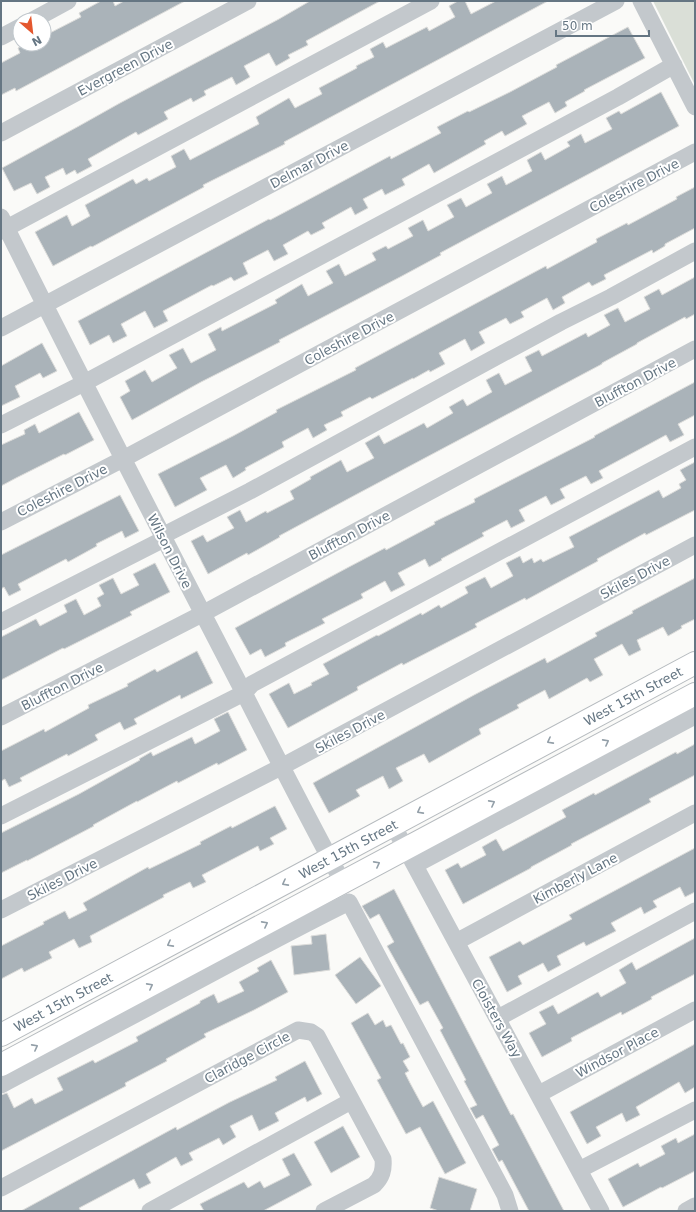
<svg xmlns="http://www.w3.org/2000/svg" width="696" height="1212" font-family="'DejaVu Sans',sans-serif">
	<rect width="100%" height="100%" fill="#fafaf8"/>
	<path fill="#dadfd7" d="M653 1H695V85Z"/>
	<path fill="#aab3b9" stroke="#dcdcda" d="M101 1H113L115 6 124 1H185L16 91 15 88 1 95V63L20 53 18 48 25 44H44V36L81 17 79 13Z
		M310 1H380L306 41 308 45 288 55 290 58 276 66 269 53 244 66 250 77 236 85 232 77 204 91 206 95 193 102 191 98 164 112 168 119 138 135 136 132 88 159 92 166 77 174 75 170 66 175 63 168 45 177 50 187 37 194 31 183 14 191 2 168 79 126 120 103 279 19Z
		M458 1H465L471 14 496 1H548L284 142 285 144 203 185 204 187 92 247 91 246 53 266 35 232 67 215 72 226 90 216 85 205 133 179 136 184 147 178 149 181 176 167 171 156 184 149 190 160 259 124 256 117 289 98 295 108 322 94 319 88 357 68 356 66 374 57 370 49 383 42 386 48 427 27 429 31 455 17 449 6Z
		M628 27 645 58 584 90 585 91 565 102 567 106 555 113 549 102 522 116 527 124 505 136 502 131 484 141 486 144 434 173 429 164 402 179 405 185 385 195 382 189 363 199 368 208 355 215 351 207 322 223 325 228 311 235 308 231 283 245 288 254 274 261 268 250 243 263 248 274 234 281 231 277 213 286 212 285 163 311 168 321 154 328 145 311 121 324 127 336 113 343 109 335 90 345 78 321 269 219 270 220 319 194 390 156 391 159 441 133 437 127 468 111 469 112 510 92 557 67 556 65Z
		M661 92 679 126 440 253 441 255 402 276 279 340 280 342 201 382 132 420 120 397 130 391 125 381 145 370 152 382 177 368 169 355 183 348 191 363 216 350 208 334 221 327 222 331 277 303 275 300 302 284 308 296 333 283 326 271 339 264 345 276 376 260 372 253 386 246 388 249 413 236 408 228 423 220 428 231 454 217 447 205 461 198 466 207 492 193 487 184 502 176 506 185 532 171 527 160 541 152 545 160 570 146 567 142 581 134 585 143 612 129 606 118 619 111 621 114Z
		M695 187V228L665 244V246L653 253 652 250 604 275 606 279 592 286 589 282 562 297 565 303 553 310 547 298 521 312 524 317 510 324 506 318 479 332 485 343 471 351 465 339 439 353 445 364 430 372 429 370 413 379V378L372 399 370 397 341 412 343 416 324 425 327 430 313 438 308 428 282 442 284 447 245 468 246 470 233 478 226 465 200 478 207 490 175 507 158 474 233 436 277 412 276 410 356 370 355 368 546 266 547 269 597 242 596 239 627 223 628 225 677 199 676 197Z
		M695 277V314L686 319 685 317 637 343V344L602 363V364L359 493 279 536 280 537 248 555 247 553 208 574 191 541 203 535 207 542 234 528 227 517 240 510 246 522 266 511 267 513 294 499 290 491 311 479 310 477 341 460 347 472 374 458 365 443 379 435 384 444 424 423 427 428 453 413 449 407 463 399 467 406 492 392 486 380 499 373 505 385 532 371 525 357 539 350 542 356 586 333 588 337 610 325 604 315 618 308 625 322 650 309 644 297 659 289 662 295Z
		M42 343 57 371 43 378 40 373 15 386 20 397 1 406V366Z
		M695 382V415L678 424 684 435 670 442 666 435 640 449 599 471 603 478 591 484 586 476 560 489 565 498 551 505 546 496 519 510 525 521 511 528 507 520 482 533 484 536 441 559 442 560 429 567 425 559 398 573 405 585 391 592 385 581 361 594 363 598 322 619 325 623 285 643 286 646 265 657 261 649 250 655 235 628 347 568 385 548 386 550 435 524 434 522 475 502 474 499 595 437 594 436Z
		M79 412 94 440 65 455 64 454 16 478 1 486V445L25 434 24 430 35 424 39 433Z
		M695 462V510L646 535 645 533 597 559 598 561 526 600 525 598 475 624 477 627 403 665 402 663 357 687 358 690 288 728 269 694 289 683 294 694 312 685 311 683 329 674 323 664 377 635 378 636 421 613 422 615 439 605 441 608 468 593 465 587 485 577 491 588 513 576 506 563 520 556 523 563 532 558 534 563 541 559 543 562 574 547 569 537 659 490 663 498 681 488 679 484 686 480 680 470Z
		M120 495 139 531 125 538 122 531 96 544 97 546 68 562 66 559 18 584 21 590 9 596 4 587 1 589V555Z
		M155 563 170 592 130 612 132 615 64 649 63 648 1 680V637L36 619 40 626 67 612 64 605 76 599 84 615 101 606 97 598 104 594 99 585 113 578 121 594 139 585 133 574Z
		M695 578V619L681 626 682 628 668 636 663 627 637 640 641 650 629 656 622 644 594 659 603 675 590 682 587 678 549 699 545 690 517 705 519 708 479 729 481 734 429 763 424 754 396 768 403 781 389 789 383 776 356 790 360 796 329 813 313 783 474 695 545 658 547 663 597 636 595 633 633 613 632 611Z
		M197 651 213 683 181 699 180 695 134 719 137 724 124 730 120 722 95 735 98 740 68 756 67 754 20 778 22 781 9 787 5 779 1 781V751L44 729 45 732 89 708 88 705 128 686 127 684 155 669 157 672Z
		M228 712 247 750 218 765 217 763 178 783 177 781 137 802V801L93 825 94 826 27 861V860L1 873V833L79 794 140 760 139 759 151 752 153 756 192 737 195 744 220 731 214 719Z
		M695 744V775L649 799 651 802 571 844 572 845 531 867V868L463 904 445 870 458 863 461 868 486 855 482 847 496 839 503 851 566 817 562 810 594 793 595 795 676 752 677 754Z
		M275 806 287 829 270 838 274 844 260 851 258 846 202 875 206 882 193 888 190 882 163 895 164 897 90 936 92 942 79 948 74 939 49 952 52 958 24 972 22 968 1 979V946L44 924 43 922 65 911 69 919 87 910 83 903 148 867 149 869 201 844 200 842 231 826 232 828Z
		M695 848V892L685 897 680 887 653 901 657 907 644 914 641 907 611 923 616 931 586 946 584 942 557 956 561 965 548 972 543 963 518 976 522 984 507 992 489 957 520 941 523 945 572 919 569 915Z
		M394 889 511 1115 513 1114 564 1211H529L502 1160 499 1162 492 1149 499 1145 483 1115 476 1119 470 1108 477 1105 464 1081 466 1080 440 1030 443 1028 428 1001 420 1005 387 946 394 942 379 914 370 919 362 906Z
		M326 934 330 970 294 975 291 946 312 944 311 936Z
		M695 938V974L651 997 652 999 622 1015 621 1012 571 1038 572 1041 542 1057 529 1033 546 1024 539 1012 553 1005 558 1014 598 992 601 997 626 983 619 970 632 962 636 970Z
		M360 957 381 986 356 1004 335 975Z
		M271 960 288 992 254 1010 204 1034 206 1037 166 1059 167 1061 125 1083 126 1086 1 1151V1095L7 1093 14 1108 32 1098 35 1104 63 1090 57 1078 93 1060 95 1063 138 1041 136 1037 200 1003V1001L214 994 218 1003 244 991 239 982 259 971 257 968Z
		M368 1013 375 1025 383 1020 386 1027 391 1025 401 1044 403 1043 410 1057 403 1061 409 1071 405 1073 410 1083 423 1107 433 1101 466 1163 445 1174 420 1127 406 1134 377 1080 381 1078 351 1023Z
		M695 1044V1087L685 1093 679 1082 636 1107 640 1115 626 1122 622 1113 596 1127 601 1136 587 1144 570 1112Z
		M305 1061 322 1094 307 1102 305 1097 275 1113 279 1121 259 1131 252 1115 230 1126 236 1137 223 1145 219 1138 189 1153 193 1160 181 1166 176 1157 146 1174 151 1183 139 1189 134 1179 79 1208 81 1211H21L176 1127 177 1130 230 1102 277 1080 275 1077Z
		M343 1126 360 1157 331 1173 314 1142Z
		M695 1134V1171L662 1188 661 1187 623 1207 608 1179 638 1163 640 1167 665 1154 661 1146 676 1138 678 1143Z
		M294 1153 312 1185 263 1211H204L200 1204 244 1182 248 1188 260 1181 264 1188 290 1175 282 1159Z
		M439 1177 477 1189 470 1211H439L430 1208Z"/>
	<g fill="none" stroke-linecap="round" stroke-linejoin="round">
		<g stroke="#b5babe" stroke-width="24">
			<path id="major" d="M1 1035 695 663
				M1 1065 695 694"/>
		</g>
		<path stroke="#c3c8cc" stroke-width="17" d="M641 1 695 107
			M33 20 68 1
			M1 37 20 27
			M1 133 248 1
			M1 217C80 377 162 535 244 693 276 756 309 820 343 883
			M1 231 431 1
			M1 328 616 1
			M1 425 84 383 618 97 674 65
			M1 522 123 459 695 152
			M162 536 250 491 483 364 561 322 611 297 695 251
			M1 622 164 539
			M1 717 202 614 695 349
			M1 816 244 693 252 684 695 447
			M393 825 601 1211
			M415 865 695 716
			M1 910 281 767 695 545
			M456 942 695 813
			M498 1018 695 911
			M1 1085C51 1058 101 1033 151 1006 217 971 282 935 349 902L505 1195 510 1211
			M539 1094 695 1010
			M579 1170 695 1110
			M1 1188 298 1030 311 1032 317 1036 383 1159C384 1170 382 1177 374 1185L324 1211
			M150 1211 351 1101
			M686 1211 695 1206"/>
		<use href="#major" stroke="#fff" stroke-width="22"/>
	</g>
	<defs><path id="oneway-chevron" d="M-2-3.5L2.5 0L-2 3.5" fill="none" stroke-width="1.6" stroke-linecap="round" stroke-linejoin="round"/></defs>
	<g stroke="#939fa8">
		<use href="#oneway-chevron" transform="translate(550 741) rotate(152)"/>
		<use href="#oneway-chevron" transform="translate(606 742) rotate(-28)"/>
		<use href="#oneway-chevron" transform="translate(492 803) rotate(-28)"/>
		<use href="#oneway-chevron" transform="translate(420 811) rotate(152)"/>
		<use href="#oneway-chevron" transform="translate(377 864) rotate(-28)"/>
		<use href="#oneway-chevron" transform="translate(285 883) rotate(152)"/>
		<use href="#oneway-chevron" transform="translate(265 924) rotate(-28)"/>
		<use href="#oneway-chevron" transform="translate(170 944) rotate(152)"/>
		<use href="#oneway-chevron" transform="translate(150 986) rotate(-28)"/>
		<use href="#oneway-chevron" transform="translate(35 1047) rotate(-28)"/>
	</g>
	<g text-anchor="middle" stroke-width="4" stroke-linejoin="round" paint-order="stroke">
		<g font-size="13" fill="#657683" stroke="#fff">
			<text transform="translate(125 67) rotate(-28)" y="5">Evergreen Drive</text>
			<text transform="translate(309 164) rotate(-28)" y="5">Delmar Drive</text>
			<text transform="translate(634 185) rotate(-28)" y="5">Coleshire Drive</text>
			<text transform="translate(349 338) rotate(-28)" y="5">Coleshire Drive</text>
			<text transform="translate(635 382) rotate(-28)" y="5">Bluffton Drive</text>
			<text transform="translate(62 490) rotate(-27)" y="5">Coleshire Drive</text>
			<text transform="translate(349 535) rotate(-28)" y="5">Bluffton Drive</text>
			<text transform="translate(170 551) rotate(63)" y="5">Wilson Drive</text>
			<text transform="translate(635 577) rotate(-28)" y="5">Skiles Drive</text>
			<text transform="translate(62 686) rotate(-27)" y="5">Bluffton Drive</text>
			<text transform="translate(633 696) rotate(-28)" y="5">West 15th Street</text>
			<text transform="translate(350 731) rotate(-28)" y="5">Skiles Drive</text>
			<text transform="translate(348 849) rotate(-28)" y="5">West 15th Street</text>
			<text transform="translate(575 878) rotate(-28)" y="5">Kimberly Lane</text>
			<text transform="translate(62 879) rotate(-27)" y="5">Skiles Drive</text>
			<text transform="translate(63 1002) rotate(-28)" y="5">West 15th Street</text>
			<text transform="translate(497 1018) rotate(61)" y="5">Cloisters Way</text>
			<text transform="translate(617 1052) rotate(-28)" y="5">Windsor Place</text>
			<text transform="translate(247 1057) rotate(-28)" y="5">Claridge Circle</text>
		</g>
	</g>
	<rect width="696" height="1212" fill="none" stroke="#657683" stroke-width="4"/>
	<g transform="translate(32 32) rotate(152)"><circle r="19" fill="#ffffff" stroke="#c1c8cd"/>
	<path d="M0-3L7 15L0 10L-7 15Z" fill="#e4572e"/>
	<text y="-6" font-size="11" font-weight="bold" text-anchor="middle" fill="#657683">N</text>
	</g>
	<path d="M556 30v6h93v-6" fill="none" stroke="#657683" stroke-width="2"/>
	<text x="562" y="30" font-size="12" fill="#657683" stroke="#ffffff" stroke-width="3" paint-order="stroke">50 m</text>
</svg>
